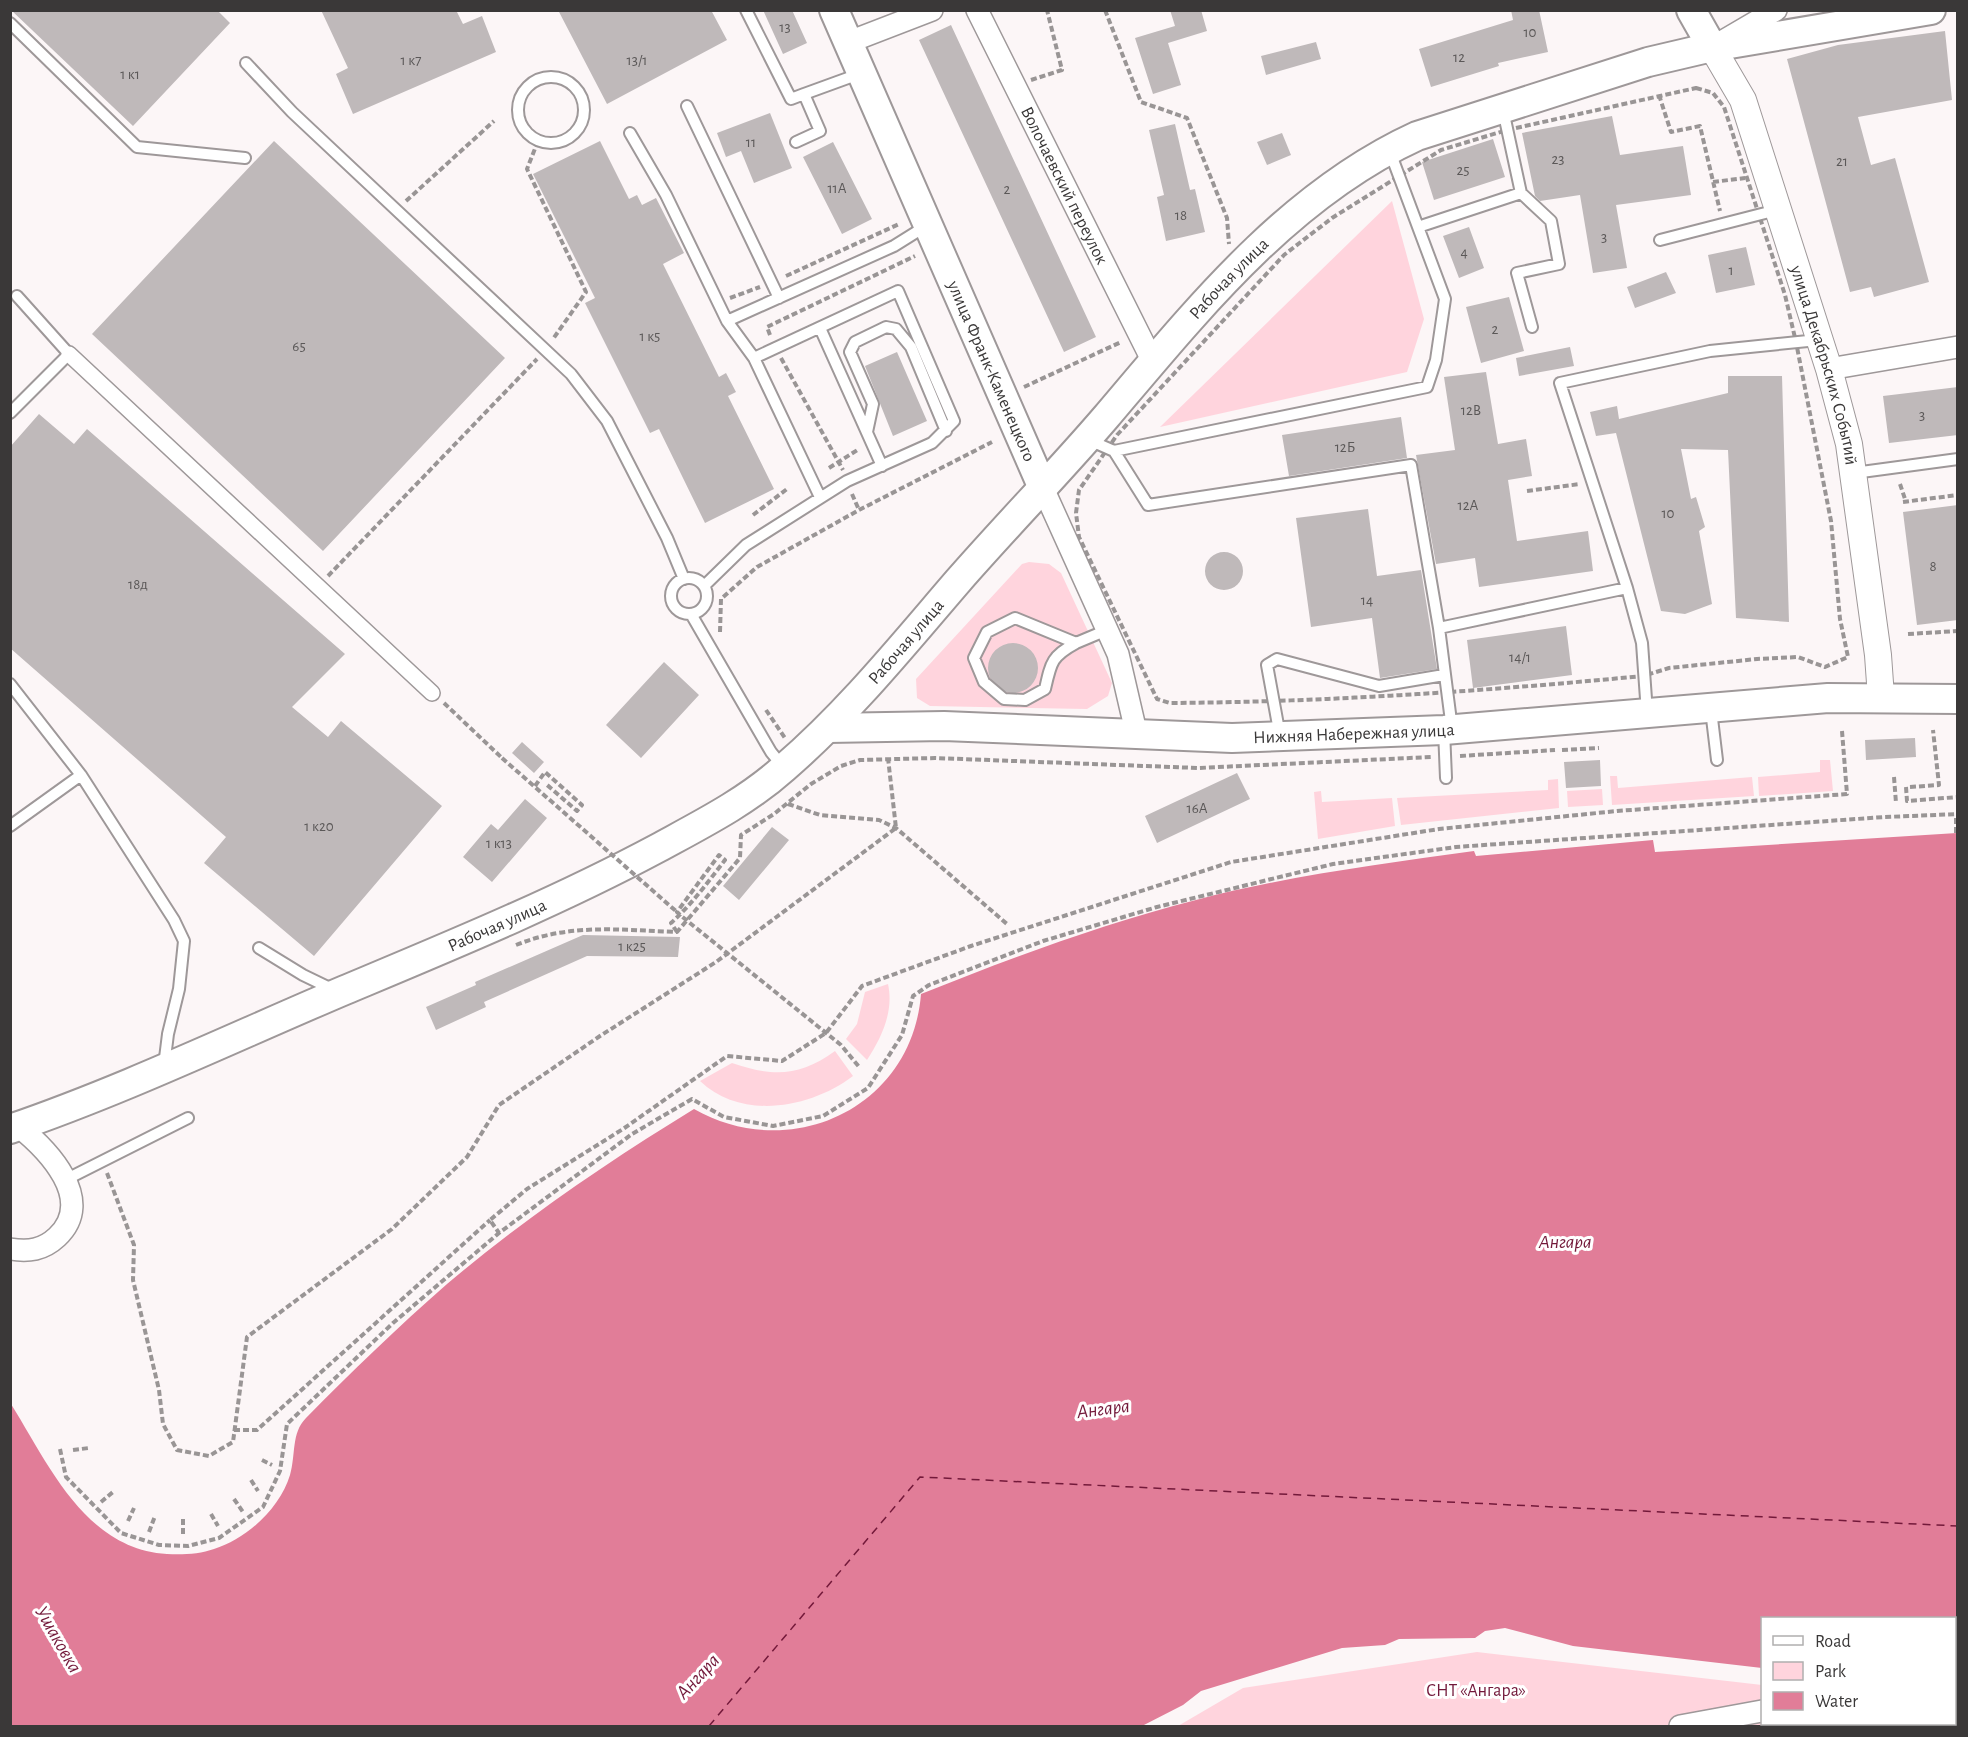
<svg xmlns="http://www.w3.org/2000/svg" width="1968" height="1737" font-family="'Alegreya Sans',sans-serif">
	<rect width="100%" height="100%" fill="#fcf6f7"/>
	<path fill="#ffd4dd" d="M1392 201 1424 319 1407 372 1160 427Z
		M1029 562 1049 564 1061 573 1112 683 1108 696 1087 709 930 706 917 698 916 679 1022 564Z
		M1820 760H1830L1833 791 1759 796 1758 777 1820 772Z
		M1610 776H1617L1618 788 1752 777 1754 796 1612 805Z
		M1558 779 1559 808 1401 825 1397 798 1548 790V780Z
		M1602 789 1603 805 1568 807 1567 791Z
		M1321 791 1322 802 1392 798 1395 826 1318 839 1314 792Z
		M888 984C894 1011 882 1037 867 1060L846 1039 857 1024 865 992Z
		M835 1051 853 1076C811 1108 742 1121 700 1081L732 1063C773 1077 799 1077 835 1051Z
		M1477 1652 1762 1685V1724H1887L1896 1726H1178L1243 1688Z"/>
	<path fill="#e17d98" d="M1957 833V1726L1936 1724H1954V1618H1762V1668L1573 1646 1505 1628 1485 1631 1475 1638 1399 1639 1385 1645 1342 1648 1201 1691 1183 1705 1142 1726H11V1404C49 1465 85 1549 167 1554 182 1555 200 1554 214 1549 247 1539 280 1508 290 1475 296 1455 291 1433 306 1418 351 1372 398 1327 447 1284 524 1219 609 1161 694 1109 791 1164 912 1108 921 994 1011 958 1102 924 1196 900 1287 876 1381 864 1474 851L1476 856 1653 840 1655 852Z"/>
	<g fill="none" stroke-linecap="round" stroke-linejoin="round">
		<path stroke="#73193a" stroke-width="1.5" stroke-dasharray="8 6" stroke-linecap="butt" d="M709 1726 920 1477 1958 1526"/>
	</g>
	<path fill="#bfb9ba" d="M11 10H217L230 23 133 126Z
		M321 10H456L463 24 482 16 496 52 353 114 336 74 348 68Z
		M558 10H711L727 40 607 104Z
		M763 10H792L807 43 783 54Z
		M1170 10H1201L1207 31 1168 43 1181 85 1153 94 1135 38 1175 26Z
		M1511 10H1539L1548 52 1498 63 1499 66 1431 87 1419 49 1513 20Z
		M951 25 1096 337 1064 352 919 40Z
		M1945 31 1952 100 1858 117 1871 165 1895 158 1929 282 1874 297 1871 287 1850 292 1787 59 1838 45Z
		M1316 42 1321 59 1266 75 1261 56Z
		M770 113 792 168 754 183 741 151 726 157 717 133Z
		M1612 116 1620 155 1683 146 1691 195 1616 205 1627 268 1593 273 1580 195 1540 201 1535 196 1522 133Z
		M1175 124 1190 190 1195 189 1205 232 1166 241 1157 197 1164 195 1149 130Z
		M1282 133 1291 155 1267 165 1257 142Z
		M1493 139 1505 177 1434 200 1422 162Z
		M274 141 505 358 323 551 92 334Z
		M600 141 629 199 637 195 642 205 656 198 684 253 663 264 719 377 726 373 736 392 728 396 774 489 705 523 659 429 650 433 585 303 595 298 533 174Z
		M833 142 872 219 842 234 803 157Z
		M1469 227 1484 268 1459 278 1443 236Z
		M1746 247 1755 285 1716 293 1708 255Z
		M1666 272 1676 293 1635 308 1627 287Z
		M1509 297 1524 351 1481 363 1466 307Z
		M1570 347 1574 366 1519 376 1516 358Z
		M897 352 927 421 893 436 865 366Z
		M1486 372 1498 444 1526 439 1532 476 1508 480 1517 541 1588 531 1593 571 1479 587 1475 558 1436 564 1416 455 1455 450 1444 377Z
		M1728 376H1782L1789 622 1736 618 1728 450 1681 449 1691 499 1696 497 1705 527 1699 531 1712 604 1685 614 1661 611 1616 433 1596 436 1590 412 1617 406 1619 419 1728 393Z
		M1958 387V435L1889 443 1883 396Z
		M39 414 74 444 87 429 345 654 292 707 328 737 341 721 442 806 314 956 204 863 226 837 10 648V447Z
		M1401 417 1407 458 1289 476 1282 435Z
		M1958 505V620L1917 625 1903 512Z
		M1368 509 1377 576 1421 570 1437 669 1380 678 1372 618 1311 627 1296 518Z
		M1205 571a19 19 0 1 1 38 0a19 19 0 1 1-38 0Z
		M1566 626 1572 675 1473 688 1467 640Z
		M988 668a25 25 0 1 1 50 0a25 25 0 1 1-50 0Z
		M664 662 699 695 641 758 606 725Z
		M1915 738 1916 757 1866 760 1865 740Z
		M522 742 544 762 534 773 512 753Z
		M1600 760 1601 786 1566 788 1564 762Z
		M1237 773 1250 799 1157 843 1145 816Z
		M525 799 547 818 492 882 463 857 491 824 498 830Z
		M772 827 789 840 739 900 723 886Z
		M583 935 680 937 678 957 587 956 484 1002 486 1007 436 1030 426 1007 476 985 475 982Z"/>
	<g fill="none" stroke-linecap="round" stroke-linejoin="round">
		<g stroke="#9e9899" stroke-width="14">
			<path id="service" d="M746 10 791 99 804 94
				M10 23 137 147 245 158
				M246 63 292 112 571 374 607 421 667 538 684 579
				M518 110a33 33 0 1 1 66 0a33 33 0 1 1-66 0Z
				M687 106 779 298
				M1503 110 1521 193 1551 221 1559 264 1517 273 1532 327
				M630 133 666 195 727 321 754 358 820 497
				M796 142 820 131 804 94 859 74
				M1418 227 1521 193
				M1660 240 1777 210
				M727 321 894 246 926 226
				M820 328 882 466
				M10 413 69 354 17 296
				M867 432 873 404 850 352 855 342 886 327 896 329 911 347 946 431
				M1089 440 1114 451 1148 505 1411 465 1439 628 1452 729
				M1114 451 1427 387 1436 360 1445 299 1390 152
				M1854 473 1958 459
				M671 596a18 18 0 1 1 36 0a18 18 0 1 1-36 0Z
				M704 586 746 545 847 481 932 443 954 421 898 291 754 358
				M1627 588 1560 383 1710 351 1818 340
				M691 614 771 752 784 768
				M1015 618 1076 643C1052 656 1051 662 1045 689L1025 700 1004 699 984 682 974 658 987 632Z
				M1439 628 1627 588 1642 643 1647 713
				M1076 643 1107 630
				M10 684 81 775 174 920 184 941 179 989 168 1034 164 1066
				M1711 710 1717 760
				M1444 730 1446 778
				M1280 736 1267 665 1277 659 1379 686 1444 675
				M10 826 81 775
				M259 948 303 975 334 990
				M65 1180 188 1118"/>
		</g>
		<g stroke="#9e9899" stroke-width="18">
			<path id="pedestrian" d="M69 354 432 693"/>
		</g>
		<g stroke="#9e9899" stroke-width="24">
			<g id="minor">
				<path id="s1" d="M977 10 1153 362"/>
				<path d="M1723 41 1776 10"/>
				<path d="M849 42 932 10"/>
				<path d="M1829 369 1958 347"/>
				<path d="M1042 486 1118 654 1137 736"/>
				<path d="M10 1249C29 1252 43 1250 57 1237 97 1200 47 1149 18 1126"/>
				<path d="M1844 1724 1849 1726"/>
				<path d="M1680 1726 1762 1711"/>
			</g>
		</g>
		<g stroke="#9e9899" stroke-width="28">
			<g id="tertiary">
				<path id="s2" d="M1712 47 1743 100 1829 369 1849 444 1878 655 1881 697"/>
			</g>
		</g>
		<g stroke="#9e9899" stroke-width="32">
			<g id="secondary">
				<path id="s3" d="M834 10 1042 486"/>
				<path d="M1691 10 1712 47"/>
				<path id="s4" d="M828 728 944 726 1232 738 1444 730 1828 698 1958 699"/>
				<path id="s5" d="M10 1129C124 1090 234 1037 345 990 450 946 557 902 658 848 702 824 746 802 784 768 849 712 902 646 958 581 1006 526 1058 473 1106 417 1196 311 1288 195 1417 136L1648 62 1712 47 1931 10"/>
			</g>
		</g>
		<path stroke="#999595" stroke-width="4" stroke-dasharray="6 3" stroke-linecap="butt" d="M1105 10 1141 102 1187 118 1227 218 1229 244
			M1031 80 1062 70 1047 10
			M1696 88 1713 93 1724 107 1785 295 1796 342 1831 521 1840 619 1848 657 1825 667 1798 657 1757 659 1669 668 1643 676C1485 691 1328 702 1170 703L1157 699 1079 537 1076 513 1079 490 1117 435 1284 255 1332 218 1441 150 1507 130Z
			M1659 95 1671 132 1700 126 1720 211
			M538 141 527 169 586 292 553 339
			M1713 182 1745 178
			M406 201 494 121
			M786 276 899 224
			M730 298 760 287
			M770 335 767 327 915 256
			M781 358 843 470
			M1024 387 1121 342
			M829 468 859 449
			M1900 484 1906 502
			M1527 491 1580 484
			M852 494 859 510
			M1903 502 1958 495
			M753 515 787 489
			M328 576 537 359
			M720 632 721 599 757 567 859 510 992 442
			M1908 634 1958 631
			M444 703 502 758
			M766 710 785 738
			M1842 731 1847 794 1617 811 1439 829 1231 862 971 946 862 986 826 1033 782 1061 727 1056 623 1129 527 1189 490 1220 499 1233 632 1134 692 1099 724 1117 773 1126 823 1116 868 1088 902 1035 913 996 929 985 1043 941 1157 907 1333 864 1456 847 1885 817 1958 814
			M1562 750 1599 748
			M1460 756 1555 750
			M1894 777 1896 803
			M535 786 545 772 582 805 577 811 546 784
			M1906 787 1907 801 1958 797
			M1910 787 1939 785 1933 730
			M788 804 820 815 879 820 896 828 1007 924
			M1956 818V833
			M677 932 671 923C692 904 708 882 725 860L719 855 677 912 680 915 841 1045 860 1068
			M516 945C570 923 620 930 677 932L740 858 741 835 774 814 811 784 841 766 860 760 935 758 1198 768 1431 757
			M107 1173 134 1245 133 1280 159 1390 163 1424 177 1450 209 1456 233 1442 247 1337 392 1229 467 1157 499 1105 600 1036 716 962 896 828 888 758
			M234 1430H257L490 1220
			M60 1449 66 1477 121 1533 159 1545 188 1546 219 1538 263 1507 280 1471 287 1424 393 1323 499 1233
			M73 1450 89 1448
			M262 1460 272 1465
			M251 1480 258 1491
			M234 1499 243 1512
			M101 1502 113 1492
			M211 1514 218 1526
			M183 1519V1535
			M128 1521 134 1508
			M149 1532 155 1516"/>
		<use href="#service" stroke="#fff" stroke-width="10"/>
		<use href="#pedestrian" stroke="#fff" stroke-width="15"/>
		<use href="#minor" stroke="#fff" stroke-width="21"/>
		<use href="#tertiary" stroke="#fff" stroke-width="26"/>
		<use href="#secondary" stroke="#fff" stroke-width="28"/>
		<path stroke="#999595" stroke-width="4" stroke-dasharray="6 3" stroke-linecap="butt" d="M502 758 677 912"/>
	</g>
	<g text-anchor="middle" stroke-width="6" stroke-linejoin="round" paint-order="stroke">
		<g font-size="15" fill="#5b5858">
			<text x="785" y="32">13</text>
			<text x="1530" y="37">10</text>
			<text x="1459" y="62">12</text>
			<text x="411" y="65">1 к7</text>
			<text x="637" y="65">13/1</text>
			<text x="130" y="79">1 к1</text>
			<text x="751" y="147">11</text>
			<text x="1558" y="164">23</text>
			<text x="1842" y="166">21</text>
			<text x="1463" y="175">25</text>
			<text x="837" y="193">11А</text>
			<text x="1007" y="194">2</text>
			<text x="1181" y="220">18</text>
			<text x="1604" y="242">3</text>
			<text x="1464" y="257">4</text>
			<text x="1731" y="275">1</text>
			<text x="1495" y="334">2</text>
			<text x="650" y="341">1 к5</text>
			<text x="299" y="351">65</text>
			<text x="1471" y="415">12В</text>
			<text x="1922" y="420">3</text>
			<text x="1345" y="452">12Б</text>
			<text x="1468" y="510">12А</text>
			<text x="1668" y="518">10</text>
			<text x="1933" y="571">8</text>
			<text x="138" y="589">18д</text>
			<text x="1367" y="605">14</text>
			<text x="1520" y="662">14/1</text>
			<text x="1197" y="813">16А</text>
			<text x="319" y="831">1 к20</text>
			<text x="499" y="848">1 к13</text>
			<text x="632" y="951">1 к25</text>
		</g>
		<g font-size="18" fill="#3a3838" stroke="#fff">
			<text dy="6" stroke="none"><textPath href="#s1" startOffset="196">Волочаевский переулок</textPath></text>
			<text dy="6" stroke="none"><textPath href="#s5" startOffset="1518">Рабочая улица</textPath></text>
			<text dy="6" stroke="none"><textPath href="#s2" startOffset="339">улица Декабрьских Событий</textPath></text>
			<text dy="6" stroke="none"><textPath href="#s3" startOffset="394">улица Франк-Каменецкого</textPath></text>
			<text dy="6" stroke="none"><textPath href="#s5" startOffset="1032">Рабочая улица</textPath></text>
			<text dy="6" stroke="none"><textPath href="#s4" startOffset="526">Нижняя Набережная улица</textPath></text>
			<text dy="6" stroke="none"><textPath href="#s5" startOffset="528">Рабочая улица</textPath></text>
		</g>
		<g font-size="18" fill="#72183a" stroke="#fff">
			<text x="1476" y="1696">СНТ «Ангара»</text>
		</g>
		<g font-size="20" font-style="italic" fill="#73193a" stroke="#fff">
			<text x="1565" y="1248">Ангара</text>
			<text transform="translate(1103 1408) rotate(-7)" y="7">Ангара</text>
			<text transform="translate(59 1639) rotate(60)" y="7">Ушаковка</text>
			<text transform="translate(697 1676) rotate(-47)" y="7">Ангара</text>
		</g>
	</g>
	<rect width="1968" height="1737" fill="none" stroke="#3a3838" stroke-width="24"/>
	<rect x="1761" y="1617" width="195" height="108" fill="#ffffff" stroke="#b0afaf" stroke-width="1.5"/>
	<rect x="1773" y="1636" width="30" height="9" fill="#ffffff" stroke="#b0afaf" stroke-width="1.5"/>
	<text x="1815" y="1647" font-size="18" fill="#3a3838">Road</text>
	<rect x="1773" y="1662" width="30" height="18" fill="#ffd4dd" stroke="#b0afaf" stroke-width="1.5"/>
	<text x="1815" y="1677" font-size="18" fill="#3a3838">Park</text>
	<rect x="1773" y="1692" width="30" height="18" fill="#e17d98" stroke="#b0afaf" stroke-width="1.5"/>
	<text x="1815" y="1707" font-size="18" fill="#3a3838">Water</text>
</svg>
